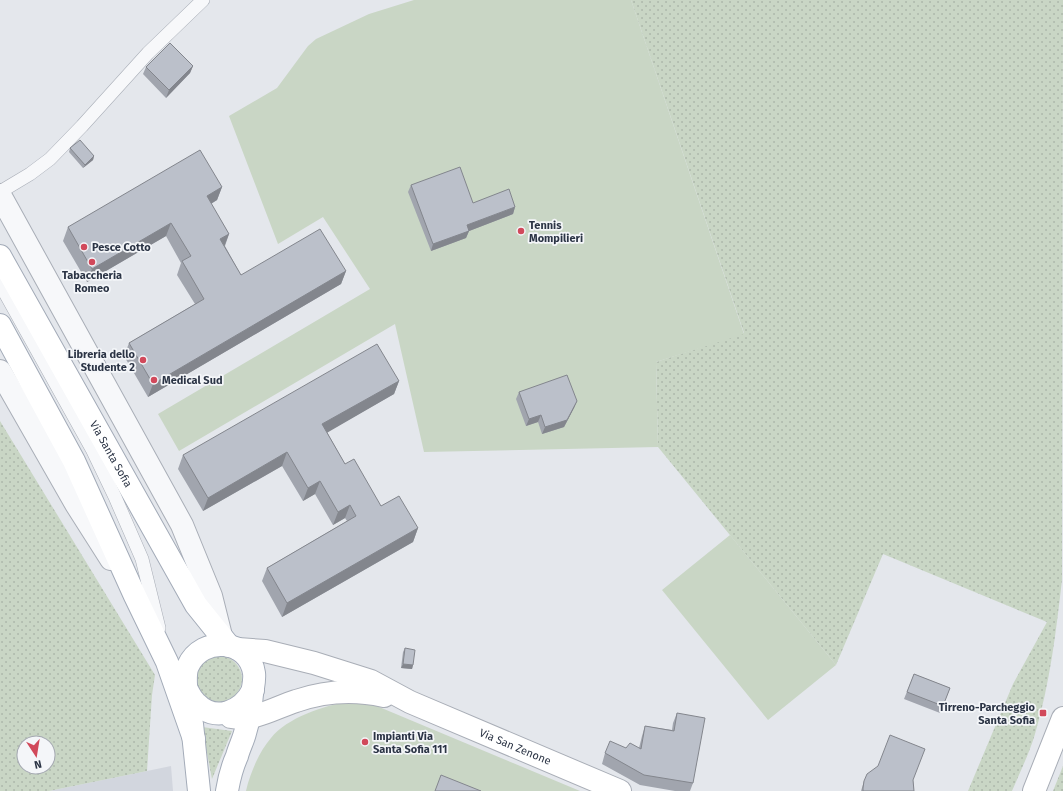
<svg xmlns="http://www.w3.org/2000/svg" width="1063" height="791" font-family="'Fira Sans',sans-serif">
	<defs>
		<pattern id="grass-dots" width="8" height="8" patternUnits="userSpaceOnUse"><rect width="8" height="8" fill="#c9d6c5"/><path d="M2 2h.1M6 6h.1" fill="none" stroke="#adb8ab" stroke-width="1.8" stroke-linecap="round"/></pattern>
	</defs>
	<rect width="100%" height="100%" fill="#e4e7ec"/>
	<path fill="#d2d6de" d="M171 766 173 791H49L147 771Z"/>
	<path fill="url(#grass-dots)" fill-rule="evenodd" d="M631 0H1063L1062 580C1056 632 1050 683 1035 734 1029 754 1020 772 1012 791H968L1013 684 1047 622 883 554 836 665 658 447 656 362 744 333Z
		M0 421 155 675 152 695 147 771 49 791H0ZM24 743H48V767H24Z
		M196 679a23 23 0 1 1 46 0a23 23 0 1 1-46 0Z
		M202 727 232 731 212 779Z
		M1063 766V791H1053Z"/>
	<path fill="#c9d6c5" d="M414 0H631L744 334 656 362 658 447 424 452 395 324 179 451 158 414 370 289 323 217 278 244 229 116 277 88 308 46 316 39 369 14Z
		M730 535 836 665 768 720 662 590Z
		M349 702 372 704 580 791H246C248 781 252 771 256 762 260 753 265 745 271 738 287 718 324 705 349 702Z"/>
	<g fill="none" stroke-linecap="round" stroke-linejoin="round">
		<g stroke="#a9aeb7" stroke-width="14">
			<path id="lane" d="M0 192 30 174 50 159 82 126 148 53 203 0
				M0 284 92 449 115 497 142 559 159 628"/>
		</g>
		<g stroke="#a9aeb7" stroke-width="24">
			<path id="street" d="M0 195 182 525 211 596 221 636
				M0 371 76 504 111 559"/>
		</g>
		<g stroke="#a9aeb7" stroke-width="24">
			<g id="secondary">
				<path id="s1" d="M238 649 265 651 314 663 371 681 410 702 620 791"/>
				<path d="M231 717C255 721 274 708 296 701 325 691 353 689 384 696"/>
				<path d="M1034 791 1063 718"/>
			</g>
		</g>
		<g stroke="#a3abb8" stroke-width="24">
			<g id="primary">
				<path id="s2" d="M0 256 196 605 229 646"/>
				<path d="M0 325 74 461 135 596 167 662 194 739"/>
				<path d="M182 682C188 689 189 697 196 703 215 723 242 712 253 690"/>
				<path d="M186 687C186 680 185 672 188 666 202 635 249 639 254 673 255 680 253 687 252 694 251 707 249 720 245 733 243 741 239 748 237 756 232 767 229 779 227 791"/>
				<path d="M192 724 199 791"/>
			</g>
		</g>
		<use href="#lane" stroke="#f7f8fa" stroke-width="13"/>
		<use href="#street" stroke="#f7f8fa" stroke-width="22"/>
		<use href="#secondary" stroke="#fff" stroke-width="22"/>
		<use href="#primary" stroke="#fff" stroke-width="22"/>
	</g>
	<path fill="#a1a5ae" d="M193 66 190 73 166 98 143 74 146 67Z
		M70 148 94 156 93 160 83 168 69 152Z
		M411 185 473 203 515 207 513 214 469 231 466 238 431 251 408 192Z
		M222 187 217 200 211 204 229 234 225 246 241 275 346 271 341 284 148 397 124 356 129 343 195 304 177 275 181 263 166 236 87 282 63 241 68 227Z
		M399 381 394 394 327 432 345 464 381 506 418 528 413 542 282 617 262 581 267 568 347 521 345 518 333 525 315 494 303 501 282 466 203 511 178 469 183 455Z
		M519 392 577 401 574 408 564 427 542 434 538 422 526 426 516 399Z
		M405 648 413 665 412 669 401 668 403 652Z
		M914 674 950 688 940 713 904 699Z
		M677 713 693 783 690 791H675L640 785 602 764 605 753 626 748H639L642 736 645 726 672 730 673 723Z
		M913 780 914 791H861L864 781Z"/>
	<path fill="#83868d" d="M193 66 190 73 166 98 169 90Z
		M94 156 93 160 83 168 85 165Z
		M222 187 217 200 202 209 207 196Z
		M515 207 513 214 464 233 467 225Z
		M171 223 166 236 87 282 92 269Z
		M469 231 466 238 431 251 433 244Z
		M229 234 224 247 220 239Z
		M346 271 341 284 148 397 153 384Z
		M399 381 394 394 318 438 322 424Z
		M577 401 574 408 564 427 542 434 545 427Z
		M541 415 538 422 526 426 529 419Z
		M287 452 282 466 203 511 208 498Z
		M320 481 315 494 303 501 308 488Z
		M350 505 345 518 333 525 338 512Z
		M418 528 413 542 282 617 287 603Z
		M403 664 413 665 412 669 401 668Z"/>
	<path fill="#bbc0ca" stroke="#83868d" d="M170 43 193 66 169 90 146 67Z
		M80 140 94 156 85 165 70 148Z
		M200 150 222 187 207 196 229 234 220 239 241 275 320 229 346 271 153 384 129 343 204 299 182 261 191 256 171 223 92 269 68 227Z
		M460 167 473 203 509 189 515 207 467 225 469 231 433 244 411 185Z
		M377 344 399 381 322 424 345 464 354 459 381 506 399 496 418 528 287 603 267 568 356 516 350 505 338 512 320 481 308 488 287 452 208 498 183 455Z
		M567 375 577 401 567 420 545 427 541 415 529 419 519 392Z
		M405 648 415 650 413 665 403 664Z
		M914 674 950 688 943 706 907 692Z
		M677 713 705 718 693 783 644 775 605 753 610 741 626 748 630 743 641 749 645 726 674 731Z
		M890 735 925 749 913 780 914 791H863V788L864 781 867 774 878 766Z
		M441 775 481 791H435Z"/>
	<g fill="#d1495b" stroke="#f4f6f9" stroke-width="1.5">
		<circle cx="521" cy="231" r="4"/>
		<circle cx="84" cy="247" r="4"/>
		<circle cx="92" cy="262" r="4"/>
		<circle cx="143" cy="360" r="4"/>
		<circle cx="154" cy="380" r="4"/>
		<rect x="1039" y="709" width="8" height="8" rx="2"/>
		<circle cx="365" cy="742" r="4"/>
	</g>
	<g text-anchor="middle" stroke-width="3.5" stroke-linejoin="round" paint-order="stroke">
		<g font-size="11" font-weight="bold" fill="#2b3445" stroke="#f4f6f9" text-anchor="start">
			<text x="529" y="229">Tennis<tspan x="529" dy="13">Mompilieri</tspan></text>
			<text x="92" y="251">Pesce Cotto</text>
			<text x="92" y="279" text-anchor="middle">Tabaccheria<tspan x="92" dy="13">Romeo</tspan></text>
			<text x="135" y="358" text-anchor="end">Libreria dello<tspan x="135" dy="13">Studente 2</tspan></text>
			<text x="162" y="384">Medical Sud</text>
			<text x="1035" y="711" text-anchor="end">Tirreno-Parcheggio<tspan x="1035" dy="13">Santa Sofia</tspan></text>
			<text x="373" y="740">Impianti Via<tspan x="373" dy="13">Santa Sofia 111</tspan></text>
		</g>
		<g font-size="11" fill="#2b3445" stroke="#f4f6f9">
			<text dy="4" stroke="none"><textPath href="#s2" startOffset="227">Via Santa Sofia</textPath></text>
			<text dy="4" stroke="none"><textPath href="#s1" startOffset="296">Via San Zenone</textPath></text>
		</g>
	</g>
	<g transform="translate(36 755) rotate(168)"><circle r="19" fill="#f4f6f9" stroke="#a4a8b1"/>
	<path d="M0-3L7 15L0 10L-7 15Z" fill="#d1495b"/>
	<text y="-6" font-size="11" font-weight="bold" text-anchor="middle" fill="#2b3445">N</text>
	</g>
</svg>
